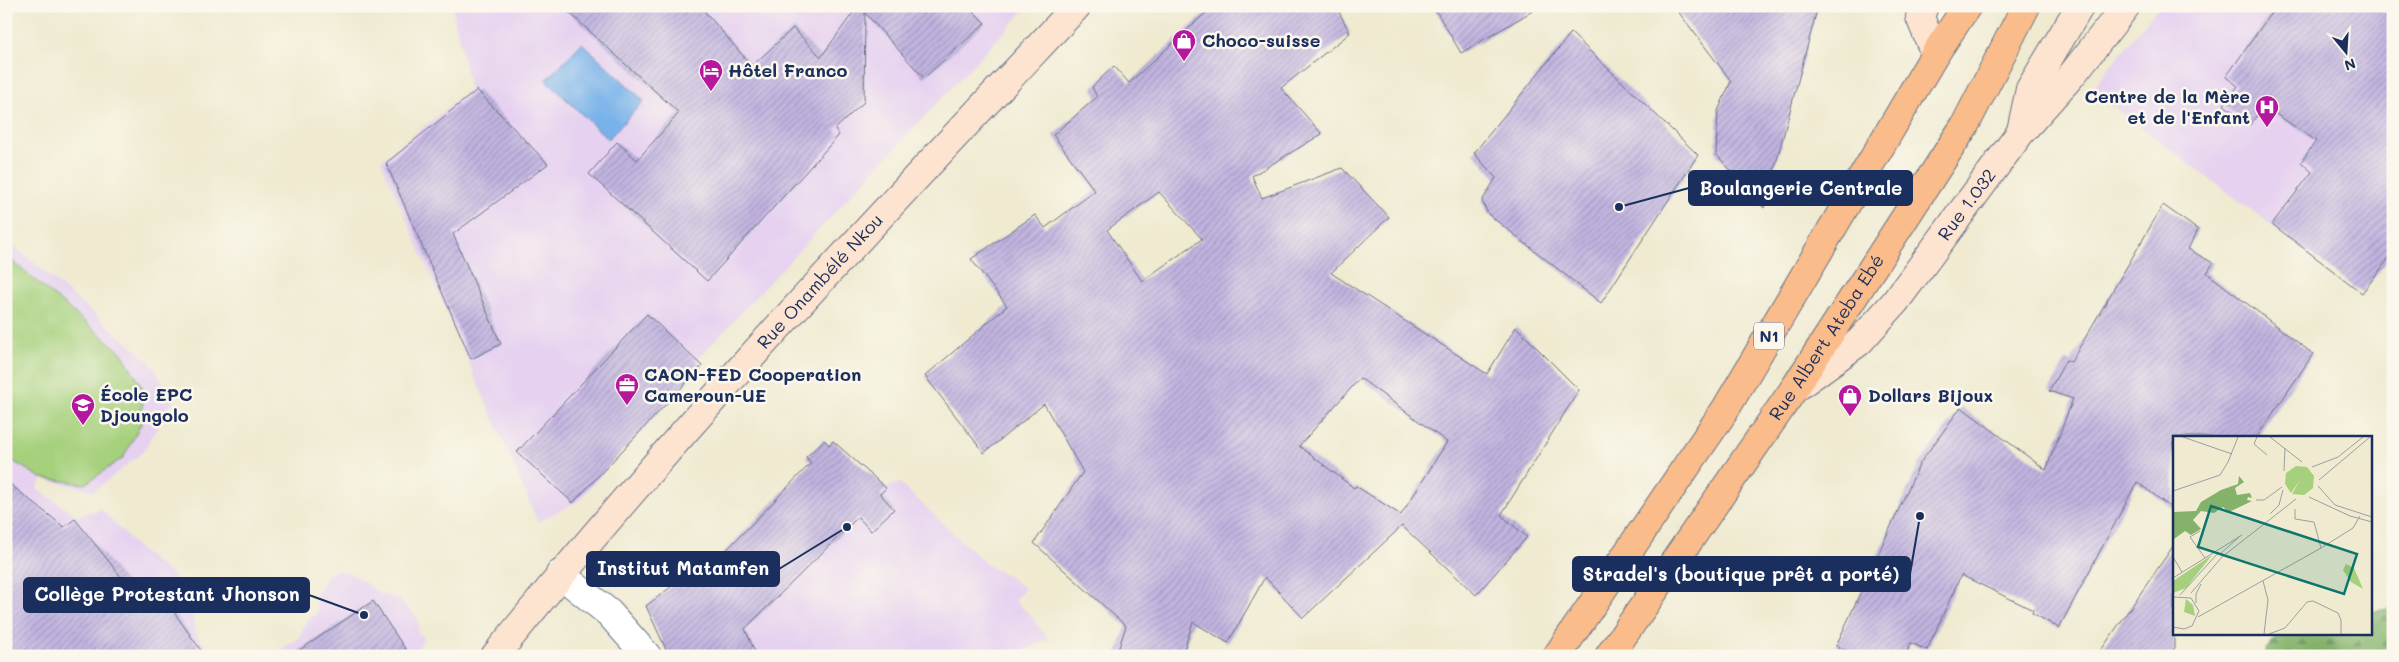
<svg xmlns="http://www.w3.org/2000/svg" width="2399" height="662" font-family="Mali,sans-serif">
	<defs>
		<pattern id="forest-firs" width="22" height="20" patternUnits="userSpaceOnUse" patternTransform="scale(1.25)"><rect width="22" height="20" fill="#84b26b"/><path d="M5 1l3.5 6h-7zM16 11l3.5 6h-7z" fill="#6b915b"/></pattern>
		<pattern id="building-hatch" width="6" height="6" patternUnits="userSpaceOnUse" patternTransform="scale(1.25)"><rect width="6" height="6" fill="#c2b5e1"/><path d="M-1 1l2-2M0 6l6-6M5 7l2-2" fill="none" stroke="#9d94ba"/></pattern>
	</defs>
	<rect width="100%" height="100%" fill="#fbf7ec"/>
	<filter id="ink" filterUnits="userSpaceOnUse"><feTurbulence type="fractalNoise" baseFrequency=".02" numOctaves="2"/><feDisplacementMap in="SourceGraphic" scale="10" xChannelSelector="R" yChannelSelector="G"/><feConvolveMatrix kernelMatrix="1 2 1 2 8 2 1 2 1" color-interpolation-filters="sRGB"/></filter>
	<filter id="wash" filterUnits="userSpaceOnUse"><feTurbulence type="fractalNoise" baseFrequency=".0096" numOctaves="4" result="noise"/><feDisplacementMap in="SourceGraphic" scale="20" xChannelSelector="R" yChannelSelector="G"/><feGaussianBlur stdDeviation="1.12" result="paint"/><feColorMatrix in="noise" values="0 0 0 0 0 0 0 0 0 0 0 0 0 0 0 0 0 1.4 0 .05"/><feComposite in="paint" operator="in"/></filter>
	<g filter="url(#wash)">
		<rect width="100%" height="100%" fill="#efead0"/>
		<path fill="#e6d2f0" d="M452 6H1028L707 349 580 500 538 522 381 161 470 90Z
			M2159 6H2392L2393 253 2362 293 2091 90Z
			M6 239 149 361 174 399 143 452 94 491 42 479 37 489 77 516 101 509 141 551 171 574 188 599 196 634 214 656H6Z
			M833 441 885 488 900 483 987 565 1011 578 1025 589 1014 600 1032 617 1048 639 1013 656H1002L993 648 973 656H669L646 606 697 567 703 573Z
			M336 570 351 573 380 594 399 599 418 619V633L424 637 415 656H270L299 638 305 623 318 611 315 595 327 575Z"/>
		<path fill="#a6d07b" stroke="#60806c" d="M6 256 122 353 143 389 142 422 123 458 85 484 41 478 6 457Z"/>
		<path fill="url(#forest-firs)" stroke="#507064" d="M2393 608V656H2261L2279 633H2370V612Z"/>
		<path fill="#79b2ea" stroke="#4a70a4" d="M582 43 644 101 608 139 546 80Z"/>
		<g id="blocks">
			<path fill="url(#building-hatch)" fill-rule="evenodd" d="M562 6H700L752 66 793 28 821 57 858 6H968L985 23 924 78 865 13 864 102 835 129 839 135 707 281 589 174 617 142 637 160 679 113Z
				M1213 6H1336L1350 33 1281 88 1322 134 1252 176 1262 198 1342 168 1389 217 1331 273 1487 374 1516 327 1579 390 1501 515 1527 537 1476 595 1402 526 1303 618 1265 577 1228 643 1193 622 1182 656H1116L1126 626 1034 543 1083 472 1044 404 984 453 925 376 1007 306 971 259 1035 215 1045 228 1095 191 1053 135 1097 97 1092 87 1114 66 1129 83ZM1159 192 1202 239 1142 281 1107 230ZM1360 378 1447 442 1401 515 1356 486 1354 488 1299 446Z
				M1433 6H1541L1461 53Z
				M1674 6H1818L1764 208 1716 154 1718 111 1731 81Z
				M2276 6H2393V253L2362 293 2272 224 2312 172 2301 162 2316 141 2264 106 2250 125 2224 105 2238 86 2226 77Z
				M1571 33 1698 155 1601 303 1488 214 1482 201 1496 178 1474 153Z
				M477 90 548 164 453 234 501 344 471 359 386 163Z
				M2163 205 2198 230 2188 249 2213 263 2207 273 2313 354 2257 437H2174V510L2137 482 2059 628 2032 613 2033 610 1961 575 1927 650 1911 643 1905 656H1858L1836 646 1920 463 1961 407 2046 470 2073 399 2049 391 2066 360 2071 362Z
				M647 314 702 366 573 503 517 452Z
				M824 440 829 445 833 441 886 488 880 494 894 509 871 531 858 517 745 629 757 656H669L646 606 697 567 703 574 811 463 806 457Z
				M6 481 64 527 75 519 150 613 166 601 205 656H6Z
				M2174 545V656H2097Z
				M373 601 410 656H291L349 617Z"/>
		</g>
	</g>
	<g filter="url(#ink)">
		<use href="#blocks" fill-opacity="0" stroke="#657086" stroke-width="1"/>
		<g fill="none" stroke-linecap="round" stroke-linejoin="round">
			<g stroke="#657086" stroke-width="30">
				<path id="street" d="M560 574 609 613 647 656"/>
			</g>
			<g stroke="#657086" stroke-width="30">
				<g id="secondary">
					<path d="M1924 6 1920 17 1935 54"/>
					<path d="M2021 131 2030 89 2080 6"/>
					<path id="s1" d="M1794 389 1859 342 1895 302 2021 132 2071 76 2126 6"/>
					<path id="s2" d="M495 656C677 429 878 218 1077 6"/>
				</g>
			</g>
			<g stroke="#657086" stroke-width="30">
				<g id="highway">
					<path d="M1557 656 1725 410 1935 54 1967 6"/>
					<path id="s3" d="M1609 656 1794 389 1965 125 2026 6"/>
				</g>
			</g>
			<use href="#street" stroke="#fff" stroke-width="28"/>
			<use href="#secondary" stroke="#fde4d0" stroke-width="28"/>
			<use href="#highway" stroke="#f9bc8a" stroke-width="28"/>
		</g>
	</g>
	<defs>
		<g id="shop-pin" transform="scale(1.25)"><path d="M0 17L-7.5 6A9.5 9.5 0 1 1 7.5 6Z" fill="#b5179e" stroke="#fbf7ec"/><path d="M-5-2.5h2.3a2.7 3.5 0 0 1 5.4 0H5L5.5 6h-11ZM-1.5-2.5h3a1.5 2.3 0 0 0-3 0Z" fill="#fff"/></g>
		<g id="hotel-pin" transform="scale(1.25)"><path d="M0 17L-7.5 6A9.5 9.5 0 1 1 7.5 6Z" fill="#b5179e" stroke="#fbf7ec"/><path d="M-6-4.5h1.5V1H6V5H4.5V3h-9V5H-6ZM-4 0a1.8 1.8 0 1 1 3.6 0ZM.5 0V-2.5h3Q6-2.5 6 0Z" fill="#fff"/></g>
		<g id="hospital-pin" transform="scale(1.25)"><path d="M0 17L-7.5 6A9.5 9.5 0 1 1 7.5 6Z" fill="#b5179e" stroke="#fbf7ec"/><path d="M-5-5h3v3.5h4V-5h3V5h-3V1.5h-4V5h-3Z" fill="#fff"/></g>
		<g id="office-pin" transform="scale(1.25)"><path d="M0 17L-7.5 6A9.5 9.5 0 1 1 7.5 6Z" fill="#b5179e" stroke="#fbf7ec"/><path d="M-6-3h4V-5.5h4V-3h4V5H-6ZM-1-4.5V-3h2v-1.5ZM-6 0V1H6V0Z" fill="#fff"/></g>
		<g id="school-pin" transform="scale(1.25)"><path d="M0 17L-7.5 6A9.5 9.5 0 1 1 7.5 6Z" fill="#b5179e" stroke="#fbf7ec"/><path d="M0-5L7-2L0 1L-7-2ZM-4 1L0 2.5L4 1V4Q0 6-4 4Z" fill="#fff"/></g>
	</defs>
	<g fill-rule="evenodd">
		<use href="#shop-pin" x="1184" y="41"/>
		<use href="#hotel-pin" x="711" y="71"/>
		<use href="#hospital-pin" x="2267" y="107"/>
		<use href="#office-pin" x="627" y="385"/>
		<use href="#shop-pin" x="1850" y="396"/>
		<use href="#school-pin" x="83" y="405"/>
	</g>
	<g text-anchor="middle" stroke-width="5" stroke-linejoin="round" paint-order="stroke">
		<rect fill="#fbf7ec" stroke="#5e6b89" stroke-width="1" x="1754" y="322.5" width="30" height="27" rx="4"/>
		<g font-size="16" font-weight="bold" fill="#1b2f5e">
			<text x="1769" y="342">N1</text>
		</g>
		<g font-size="18" font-weight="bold" fill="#1b2f5e" stroke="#fbf7ec" text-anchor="start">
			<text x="1202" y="47">Choco-suisse</text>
			<text x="728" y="77">Hôtel Franco</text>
			<text x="2250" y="103" text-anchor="end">Centre de la Mère<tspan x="2250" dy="21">et de l'Enfant</tspan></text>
			<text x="644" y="381">CAON-FED Cooperation<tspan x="644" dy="21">Cameroun-UE</tspan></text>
			<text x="100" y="401">École EPC<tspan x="100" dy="21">Djoungolo</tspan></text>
			<text x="1868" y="402">Dollars Bijoux</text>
		</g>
		<g font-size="18" fill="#1b2f5e" stroke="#fbf7ec">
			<text dy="6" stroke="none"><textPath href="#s1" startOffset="255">Rue 1.032</textPath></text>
			<text dy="6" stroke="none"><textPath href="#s2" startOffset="496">Rue Onambélé Nkou</textPath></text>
			<text dy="6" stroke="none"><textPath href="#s3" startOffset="386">Rue Albert Ateba Ebé</textPath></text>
		</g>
	</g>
	<g transform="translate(2173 436)">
		<rect width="199" height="199" fill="#efead0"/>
		<path d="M173 128 181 132 190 153 178 146 170 134Z" fill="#a6d07b"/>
		<path d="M66 40 71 46 62 52 64 59 77 57 79 62 75 61 74 64 79 65 56 76 50 71 41 77 28 75 20 84 28 93 18 99 12 95 1 103 0 76 23 75 28 66 48 54 65 48Z" fill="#84b26b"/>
		<path d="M123 30 134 31 141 40 140 52 131 59 119 58 127 44 118 57 112 48 113 37ZM39 119 13 152 0 157V145ZM13 163 20 169 22 180 11 176Z" fill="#a6d07b"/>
		<path fill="none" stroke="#9a9fa2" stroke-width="1" d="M10 1 59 18M84 1 81 8 94 19M97 1 129 26M139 31 165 21 190 1M111 35 112 12M146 44 197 1M145 50 162 69 199 81M0 55 47 39 55 26 65 1M136 61 177 80 199 86M83 64H91L109 51M122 73V83L141 86 148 112M97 78 106 69 110 54M27 95 17 101 32 122M46 119 66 101M0 121 9 136M0 142 69 99M90 145 95 164 91 198M18 157 49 121 123 63M7 159 46 116M0 161 18 162 26 175 19 190 11 193 0 191M23 167V158L28 148M25 181 148 112 180 92 187 80M96 198 112 192 134 166 140 165 165 177 168 184V198"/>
		<path fill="#0f766e" fill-opacity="0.15" stroke="#0f766e" stroke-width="2.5" d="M38 70 184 118 171 158 25 111Z"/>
		<rect width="199" height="199" fill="none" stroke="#1b2f5e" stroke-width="2.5"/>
	</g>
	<path fill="none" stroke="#1b2f5e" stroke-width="2" d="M1619 207L1689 188M847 527L779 569M1920 516L1910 574M364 615L309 595"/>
	<g fill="#1b2f5e" stroke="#fbf7ec" stroke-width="2">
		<circle cx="1619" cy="207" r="5"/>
		<circle cx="847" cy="527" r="5"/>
		<circle cx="1920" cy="516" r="5"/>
		<circle cx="364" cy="615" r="5"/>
	</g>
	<g fill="#1b2f5e" stroke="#1b2f5e" stroke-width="2">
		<rect x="1689" y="171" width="223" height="34" rx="5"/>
		<rect x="587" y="552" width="192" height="34" rx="5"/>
		<rect x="1573" y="557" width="337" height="34" rx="5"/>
		<rect x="24" y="578" width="285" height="34" rx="5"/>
	</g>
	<g font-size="19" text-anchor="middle" font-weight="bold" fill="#fff">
		<text x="1801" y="195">Boulangerie Centrale</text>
		<text x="683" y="575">Institut Matamfen</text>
		<text x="1741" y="581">Stradel's (boutique prêt a porté)</text>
		<text x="167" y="601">Collège Protestant Jhonson</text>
	</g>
	<rect width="2399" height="662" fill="none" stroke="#fbf7ec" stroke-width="25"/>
	<g transform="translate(2346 52) rotate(162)" stroke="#fbf7ec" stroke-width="4" paint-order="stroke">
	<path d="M0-4L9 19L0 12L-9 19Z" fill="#1b2f5e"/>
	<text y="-8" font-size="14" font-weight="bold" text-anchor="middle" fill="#1b2f5e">N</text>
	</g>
</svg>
